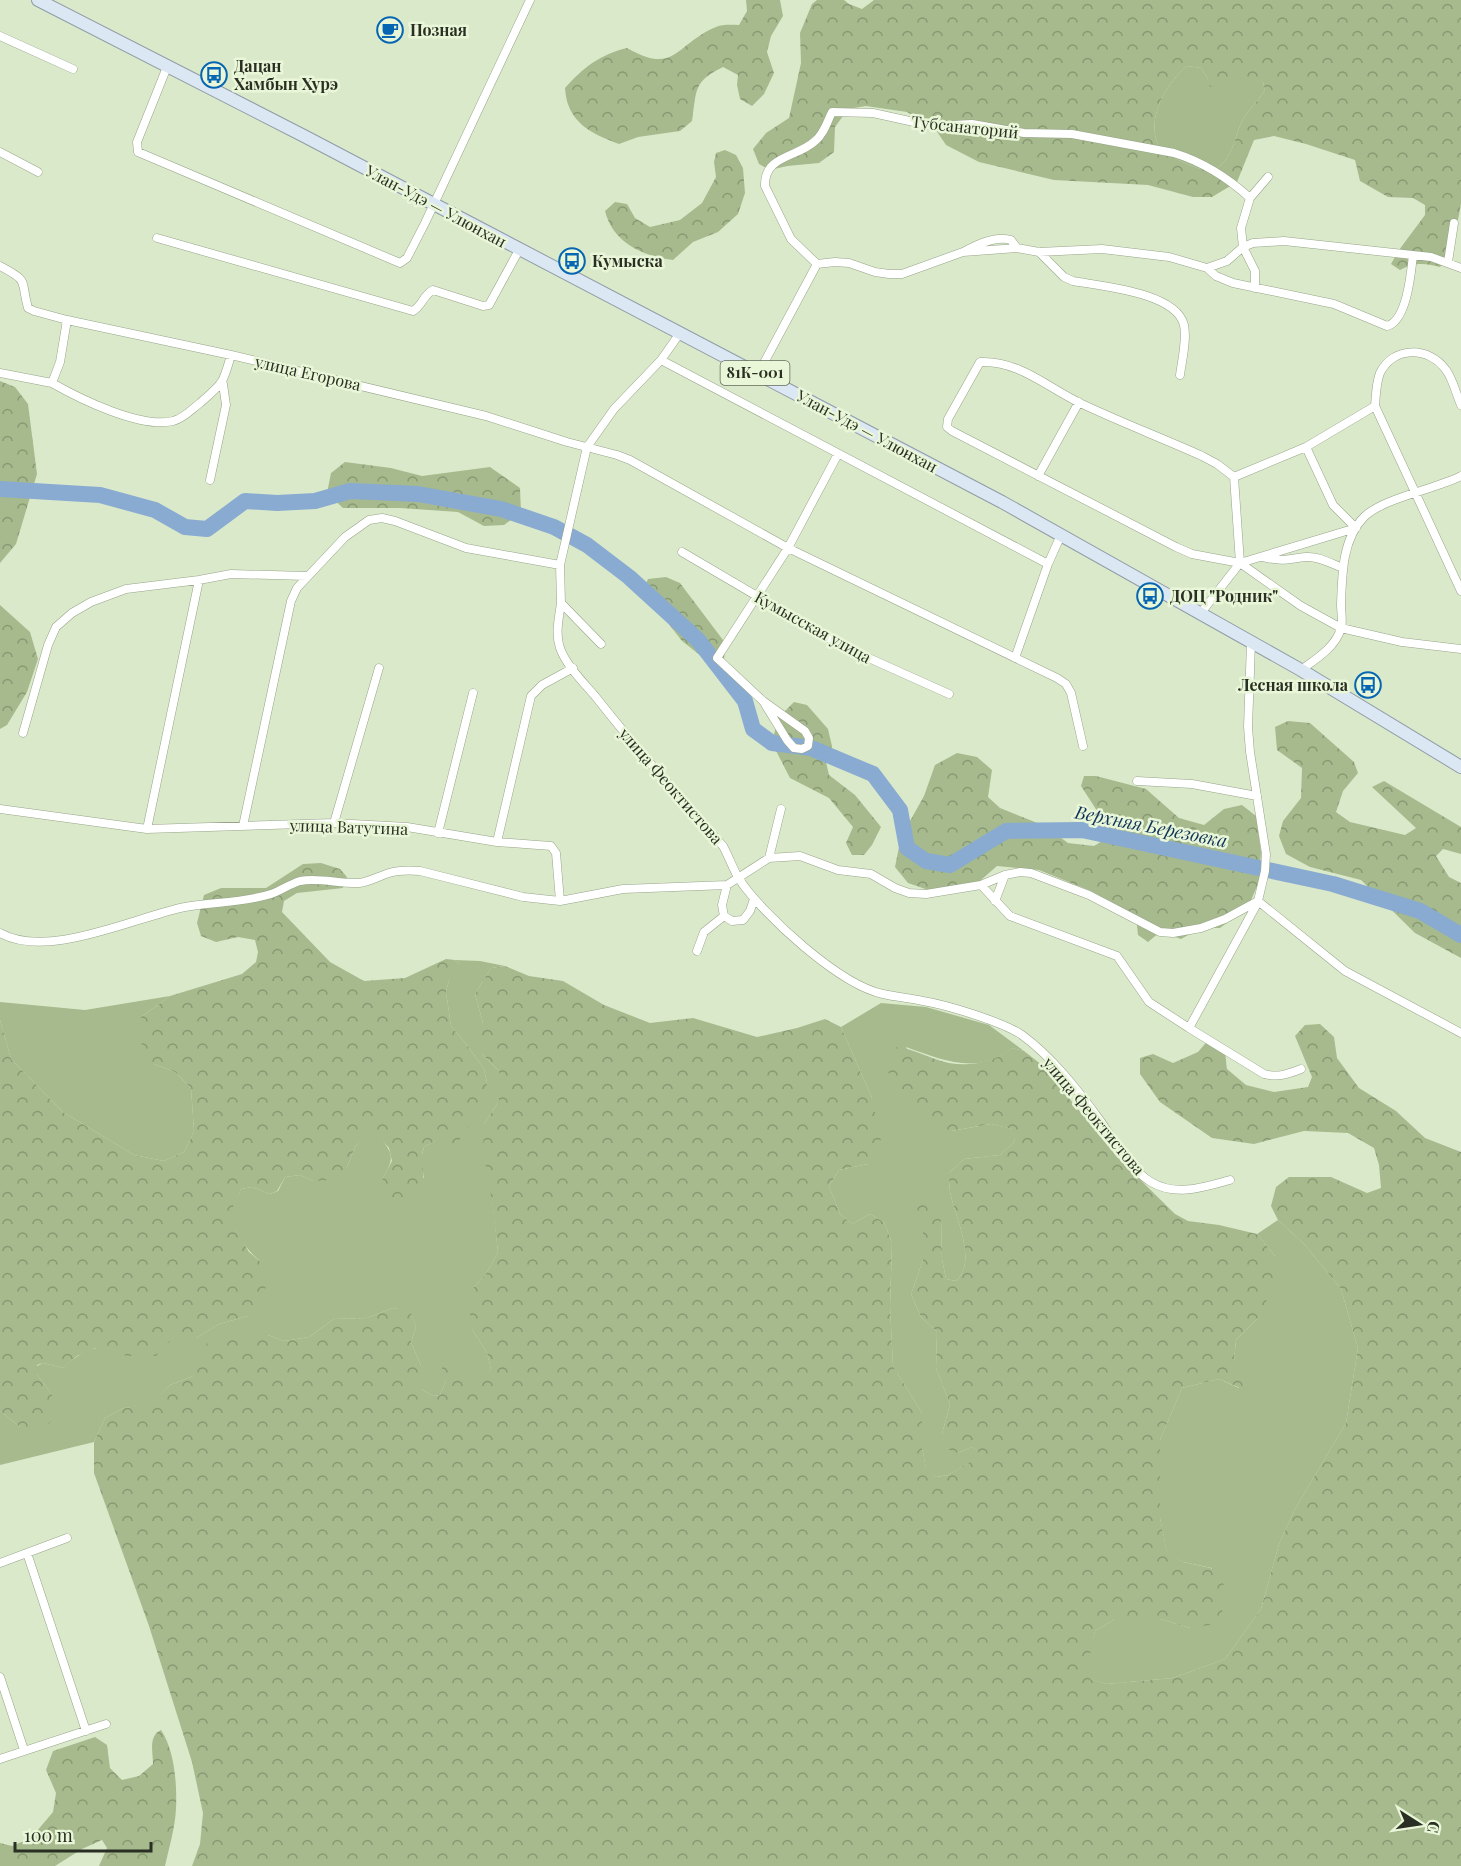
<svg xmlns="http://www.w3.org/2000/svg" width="1461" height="1866" font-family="'Playfair Display',serif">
	<defs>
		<pattern id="forest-crowns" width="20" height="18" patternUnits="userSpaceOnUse" patternTransform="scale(1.5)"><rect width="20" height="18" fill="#a6ba8d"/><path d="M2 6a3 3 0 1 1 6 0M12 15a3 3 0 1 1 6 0" fill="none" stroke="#879873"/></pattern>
	</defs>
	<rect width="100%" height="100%" fill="#dbe9cb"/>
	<path fill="#a6ba8d" d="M1187 66 1201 68 1208 79 1230 81 1249 77 1263 82 1265 90C1259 100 1251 107 1245 116 1235 131 1235 153 1221 165 1218 167 1211 170 1208 170 1199 171 1163 154 1159 147 1145 120 1166 83 1187 66Z
		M455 960 480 961 505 966 491 968 475 994 483 1023 482 1054 499 1071V1101L484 1124 498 1252 486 1274 474 1287 472 1329 487 1353 491 1369 483 1378H461L446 1380 440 1395 433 1396 421 1389V1366L411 1342 416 1327 410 1311 393 1308 367 1318 334 1319 309 1337 284 1341 268 1335 193 1376 170 1385 151 1405 124 1408 105 1418 94 1442 0 1465V1411L20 1427 51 1393 37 1375V1366L43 1363 63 1368C75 1357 90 1345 108 1348 114 1349 121 1353 126 1356L173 1338H196L219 1324 248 1316 261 1262C246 1249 229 1229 233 1207 234 1202 239 1194 241 1189L252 1187 270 1194 278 1191 285 1177 300 1175 313 1181 347 1167 355 1147 367 1135H378C395 1155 394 1158 382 1180L424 1178 421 1159 424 1147 435 1141 487 1083 484 1069 467 1045 451 1026 446 992 449 980 460 964Z
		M170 996 141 1017 154 1064 175 1072 191 1088 194 1131 184 1152 164 1161 134 1155 63 1112 11 1059 0 1020V1002L85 1010Z
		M881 1003 926 1007 989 1025 1024 1051 1012 1048C979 1076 942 1060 906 1047L951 1131 991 1124 1013 1129 1015 1141 1000 1155 964 1159 949 1173C949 1179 949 1186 950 1192 955 1217 978 1261 956 1281L946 1279 942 1259 941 1217 923 1232V1260L911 1294 921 1317 937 1332 936 1368 950 1404 942 1434 957 1453 972 1447 983 1455 948 1475 936 1477 926 1469 922 1447V1413L893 1366 890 1306 892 1243 884 1222 870 1214 852 1224 840 1214 829 1186 839 1170 868 1164 872 1098 841 1027Z
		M1278 1220 1305 1245 1341 1289 1358 1348 1346 1423 1295 1509 1279 1544 1261 1609 1225 1659 1173 1678 1106 1684 1089 1679 1087 1664 1095 1631 1115 1619H1160L1190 1628 1212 1568 1183 1562 1167 1553 1160 1518V1440L1182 1388 1219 1379 1239 1388 1234 1361 1236 1340 1258 1318 1275 1256 1257 1234Z"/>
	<path fill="url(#forest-crowns)" fill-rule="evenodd" d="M746 0H780L783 16 771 36 767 52 774 73 764 94 752 106 740 99 737 85 738 75 723 67C693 82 697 89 692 121L680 131 638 137 619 144C590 133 567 122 565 88 584 67 599 55 627 48 676 76 675 44 716 27 723 24 732 25 739 25L747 11Z
		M817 0H844L849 4 862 9 874 0H1461V204L1452 252 1440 267C1424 263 1415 262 1400 270L1391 264 1399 250 1425 215V205L1413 198 1388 197 1360 181 1355 160 1306 144 1274 136 1254 140 1237 182 1212 197H1193L1148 185 1054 180 979 162 946 145 934 127 907 112 866 106 848 109 835 127 834 152 819 163 787 166 770 170 759 164 753 149 766 133 789 118 801 63 800 33 812 4ZM1187 66 1201 68 1208 79 1209 86 1217 89C1234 79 1243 76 1263 82L1265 90C1259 100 1251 107 1245 116 1235 131 1235 153 1221 165 1218 167 1212 170 1208 170 1199 171 1163 154 1159 147 1145 120 1166 83 1187 66Z
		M725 150 736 155 743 168 745 193 738 214 718 232 693 242 673 260C643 256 613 243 605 211L615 202 627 204 635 218 650 227 680 220 702 203 716 177 714 162 716 153Z
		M0 381 15 387 28 404 37 474 16 544 0 563Z
		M345 462 391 468 422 476 490 467 520 488 521 512 504 525 484 526 458 512 400 508H343L327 493 331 473Z
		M666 577 680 583 726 644 724 659 710 663 682 641 643 591 648 579Z
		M0 605 30 632 38 659 27 692 7 725 0 729Z
		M794 702 807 705 828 729 832 746 826 762 829 775 855 795 881 827 872 845 864 855H852L846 843 853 827 829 798 790 778 772 743 778 718Z
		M1288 721 1310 723 1354 762 1358 773 1343 791 1336 812 1350 822 1405 835 1416 828 1372 787 1384 781 1461 827V854L1443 849 1436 856 1449 877 1461 883V958L1415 933 1361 880 1310 867 1286 854 1279 836 1283 821 1301 798 1302 768 1277 750 1275 727Z
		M957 753 977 757 992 770 988 797 1000 808 1045 826 1068 843 1094 846 1107 838 1103 820 1081 786 1084 776H1096L1146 789 1179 818 1204 825 1224 809 1242 805 1256 816 1261 852 1259 882 1248 907 1220 928H1201L1181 939 1160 932 1148 942 1138 935 1136 916 1091 891 1039 870 997 866 973 887 940 894 908 883 895 867 901 837 924 796 935 765Z
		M321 863 340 869 347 877 343 888 297 893 284 901 282 912 330 962 364 981 405 978 446 959 455 960 460 964 459 972 449 980 446 992 451 1026 467 1045 484 1069 487 1083 481 1108 458 1142 447 1146 435 1141 424 1147C419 1162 425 1166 423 1180 421 1209 402 1204 382 1194V1180L392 1161 389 1148 378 1136 368 1135 355 1147 347 1167 333 1180 313 1181 300 1175 285 1177 277 1191 270 1194 252 1187 241 1189 233 1207 236 1230 249 1252 261 1262 267 1278 264 1298 248 1316 219 1324 196 1338H173L156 1356H126L108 1348H95L77 1356 63 1368 43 1363 37 1365V1375L51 1393 57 1409 54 1419 41 1430 20 1427 0 1411V1020L11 1059 63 1112 134 1155 164 1161 184 1152 194 1131 191 1088 175 1072 154 1064 141 1043V1017L170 996 242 974 256 962 258 952 255 940 238 937 216 942 201 936 197 923 204 895 221 888H266L303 864Z
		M505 966 529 976 563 981 604 1005 650 1023 693 1018 757 1037 797 1028 825 1019 841 1027 872 1098 881 1139 868 1164 839 1170 829 1186 840 1214 852 1224 870 1214 884 1222 892 1243 890 1306 893 1366 922 1413V1447L926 1468 936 1477 948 1475 982 1455 972 1447 957 1453 947 1449 942 1434 950 1404 936 1368 937 1332 921 1317 911 1294 923 1260V1232L907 1215 914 1196H926L941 1217 942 1259 946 1279 956 1281C978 1261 955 1217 950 1192 949 1186 949 1179 949 1173L964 1159 1000 1155 1015 1141 1012 1129 991 1124 951 1131 918 1120 893 1083 884 1063 894 1047C914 1048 930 1059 949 1063 971 1067 995 1062 1012 1048L1024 1051 1042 1065 1117 1157 1175 1214 1188 1221 1219 1225 1257 1234 1275 1256 1277 1279 1258 1318 1236 1340 1234 1361 1247 1381 1240 1388 1219 1379 1182 1388 1160 1440V1518L1167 1552 1183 1562 1211 1568 1224 1585 1222 1615 1210 1625 1190 1628 1160 1619H1115L1095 1631 1088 1664 1090 1679 1106 1684 1173 1678 1225 1659 1261 1609 1279 1544 1295 1509 1346 1423 1358 1348 1341 1289 1305 1245 1278 1220 1271 1206 1276 1187 1289 1177H1331L1367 1193 1381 1188 1379 1165 1374 1148 1348 1133 1304 1131 1254 1144 1212 1138 1160 1102 1140 1074V1058L1153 1054 1173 1063 1198 1052 1210 1038C1227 1043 1225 1053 1227 1069L1246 1085 1274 1092 1308 1087 1312 1077 1295 1036 1305 1025 1320 1024 1334 1037 1337 1058 1359 1088 1396 1111 1425 1138 1461 1152V1866H192L200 1844 203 1813 192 1762 149 1626 94 1473V1442L105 1418 124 1408 151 1404 170 1385 193 1376 207 1343 239 1332 268 1335 284 1341 309 1337 334 1319 367 1318 393 1308 410 1310 416 1327 411 1342 421 1366V1389L433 1396 440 1395 446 1380 442 1368 447 1361 461 1378H482L491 1369 487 1353 472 1329 469 1307 474 1287 486 1274 498 1252 492 1201 483 1151 484 1124 499 1101V1071L482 1054 478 1038 483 1023 475 994 491 968Z
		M161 1730C175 1751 177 1785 176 1809 175 1828 169 1848 165 1866H99L107 1848 102 1840 82 1849 55 1866H0V1843L12 1846 31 1838 53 1812 56 1793 46 1770 53 1751 95 1737 107 1745 110 1768 122 1780 139 1776 153 1764C153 1752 148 1736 161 1730Z"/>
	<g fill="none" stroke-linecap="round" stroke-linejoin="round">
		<path stroke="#89abd1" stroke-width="16" d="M0 489 100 495 155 510 185 527 207 529 245 501 277 503 315 501 350 491 418 494 501 509 554 527 587 545 629 577 698 640 745 701 753 729 772 743 811 748 873 774 900 810 907 848 926 861 950 865 1006 831 1082 830 1333 884 1420 911 1461 935"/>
		<g stroke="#97a488" stroke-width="9">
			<path id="street" d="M0 36 73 69
				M167 67 137 142 138 152 400 263 407 258 425 223 530 0
				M0 152 38 172
				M157 238 413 311C422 306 424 294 433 290L483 306 489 305 519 250
				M1017 248 1039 252 1102 249 1169 257 1207 268 1216 276 1233 283 1334 304 1387 326C1407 321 1411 273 1413 255
				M1039 252 1064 277 1073 281C1100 286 1176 292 1184 325 1187 340 1182 360 1180 375
				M1448 262 1454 223
				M817 264 791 239 765 186C764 155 797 158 815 141 824 134 827 122 832 112L873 113 932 126 972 124 1024 133 1072 134 1174 153C1203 162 1228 178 1250 198
				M0 266C30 282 20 279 28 308L34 311 67 320 231 355 486 416 567 442 617 455 630 460 788 548 1057 678 1066 684 1071 693 1083 746
				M1207 268 1227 261 1243 247 1253 243 1284 241 1431 257 1461 268
				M1255 288V271L1243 247 1241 228 1250 198 1268 177
				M67 320 60 362 52 383C80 399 141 429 173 421 183 419 192 409 200 403 223 383 223 384 231 355
				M680 333 661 360 1048 564
				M0 373 52 383
				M758 374 817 264 835 262 849 263 875 272 889 274H902L963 252 1017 248 1011 240C996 235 976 245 963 252
				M1461 405C1456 394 1453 379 1446 370 1429 346 1393 346 1380 373 1376 383 1376 395 1375 406L1461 591
				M1306 447 1333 505 1356 528
				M1038 476 1079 402
				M1234 477 1217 464 1202 456C1162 438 1120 422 1080 403 1047 387 1018 360 980 362L948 419 947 427 952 431 1176 547 1192 554 1240 563 1301 606 1341 628 1402 642 1461 649
				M210 480 226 405 223 384
				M682 552 842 646 949 694
				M1263 557C1284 562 1287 559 1306 557 1319 556 1332 564 1343 568
				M1240 563 1234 477 1306 447 1375 406
				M561 603C559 618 555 633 560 648 566 665 583 682 595 696 636 748 679 797 723 846 729 857 733 869 739 879 764 916 840 985 883 994 896 997 910 998 923 1001 947 1005 1003 1022 1022 1035 1052 1057 1077 1089 1099 1119 1114 1139 1128 1168 1151 1182 1176 1197 1204 1187 1230 1180
				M1200 614 1240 563 1356 528
				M1251 643 1248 727 1250 752 1266 854 1265 871 1258 901 1345 971 1461 1033
				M601 644 561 603 560 565 587 447 614 409 661 360
				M1015 658 1048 564 1061 535
				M1301 670C1316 659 1336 647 1341 628 1343 621 1341 612 1341 605 1342 576 1342 539 1364 517 1383 498 1436 489 1461 476
				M763 701 805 731 809 738 808 746 802 749 794 748 787 740 763 701 717 658 788 548 838 454
				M23 733 48 645 56 627 72 613 91 602 126 589 199 580 231 574 307 576
				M1137 781 1192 784 1257 796
				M0 809 147 829 334 823 407 827 497 842 531 696 542 685 573 668
				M334 823 379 668
				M243 826 291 601 297 588 345 537 369 520 382 518 395 521 466 548 560 565
				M147 829 199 580
				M438 833 473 693
				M497 842 551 846 556 853 560 901
				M769 858 800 856 838 870 871 874 895 888 909 893 926 894 981 885 1005 875 1020 872 1031 873 1089 895 1160 932 1173 933 1201 928 1225 919 1258 901
				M727 885 722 905 724 916 732 921 743 920 750 911 754 899
				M981 885 1010 916 1117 956 1149 1002 1189 1028 1258 902
				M995 901 1005 875
				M0 933C48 960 135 917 185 907 213 902 243 903 271 894 280 891 290 884 300 881 318 877 340 884 359 883 369 882 379 876 389 873 399 870 409 870 420 871L523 897 560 901 623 889 727 885 769 858 781 809
				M697 951 704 932 724 916
				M1189 1028 1264 1074C1278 1078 1288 1074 1301 1069
				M27 1553 86 1731
				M0 1563 67 1538
				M0 1677 24 1750
				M0 1759 106 1724"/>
		</g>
		<g stroke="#8f9ca6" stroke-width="14">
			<path id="primary" d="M38 0 304 136 1002 502 1301 670 1461 767"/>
		</g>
		<use href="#street" stroke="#fff" stroke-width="8"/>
		<use href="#primary" stroke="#dce7f4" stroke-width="12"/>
	</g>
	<defs>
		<g id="cafe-ring" transform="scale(1.35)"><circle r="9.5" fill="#e9f6d8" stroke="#0666b2" stroke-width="1.5"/><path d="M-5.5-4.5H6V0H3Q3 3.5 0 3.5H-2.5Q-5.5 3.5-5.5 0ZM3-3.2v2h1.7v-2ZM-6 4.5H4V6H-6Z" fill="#0666b2"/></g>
		<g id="bus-ring" transform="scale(1.35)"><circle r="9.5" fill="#e9f6d8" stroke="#0666b2" stroke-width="1.5"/><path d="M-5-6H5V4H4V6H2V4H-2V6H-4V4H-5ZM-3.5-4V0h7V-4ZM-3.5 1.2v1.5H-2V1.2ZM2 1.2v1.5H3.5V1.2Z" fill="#0666b2"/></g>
	</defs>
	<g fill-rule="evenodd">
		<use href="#cafe-ring" x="390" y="30"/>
		<use href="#bus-ring" x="214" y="75"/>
		<use href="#bus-ring" x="572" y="261"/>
		<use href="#bus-ring" x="1150" y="596"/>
		<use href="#bus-ring" x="1368" y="685"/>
	</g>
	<g text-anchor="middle" stroke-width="5" stroke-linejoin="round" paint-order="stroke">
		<rect fill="#e9f6d8" stroke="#636b59" stroke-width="1.5" x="720.5" y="361" width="69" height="24" rx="4.5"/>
		<g font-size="15" font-weight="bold" fill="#2a2f23">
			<text x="755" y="378">81К-001</text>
		</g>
		<g font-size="16" font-weight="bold" fill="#2a2f23" stroke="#e9f6d8" text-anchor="start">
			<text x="410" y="36">Позная</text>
			<text x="234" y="72">Дацан<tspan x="234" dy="18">Хамбын Хурэ</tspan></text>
			<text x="592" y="267">Кумыска</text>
			<text x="1170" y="602">ДОЦ "Родник"</text>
			<text x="1348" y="691" text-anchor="end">Лесная школа</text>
		</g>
		<g font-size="16" fill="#2a2f23" stroke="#e9f6d8">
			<text transform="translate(965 127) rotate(6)" y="6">Тубсанаторий</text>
			<text transform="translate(436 206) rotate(28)" y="6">Улан-Удэ — Улюнхан</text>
			<text transform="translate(308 373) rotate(13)" y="6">улица Егорова</text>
			<text transform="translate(867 431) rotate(28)" y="6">Улан-Удэ — Улюнхан</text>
			<text transform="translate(813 627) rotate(29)" y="6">Кумысская улица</text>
			<text transform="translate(671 786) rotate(49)" y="6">улица Феоктистова</text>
			<text transform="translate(349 827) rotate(2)" y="6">улица Ватутина</text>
			<text transform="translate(1094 1116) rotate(50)" y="6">улица Феоктистова</text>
		</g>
		<g font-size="18" font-style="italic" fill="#0d3358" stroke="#e9f6d8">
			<text transform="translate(1151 827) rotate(11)" y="6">Верхняя Березовка</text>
		</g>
	</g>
	<g transform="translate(1419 1824) rotate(102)" stroke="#e9f6d8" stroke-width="4.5" paint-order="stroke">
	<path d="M0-4.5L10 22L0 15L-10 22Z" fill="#2a2f23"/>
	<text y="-9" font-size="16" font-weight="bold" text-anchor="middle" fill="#2a2f23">С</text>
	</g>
	<path d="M15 1842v9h136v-9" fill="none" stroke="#2a2f23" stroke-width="3"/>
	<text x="24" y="1842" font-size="18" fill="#2a2f23" stroke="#e9f6d8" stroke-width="4.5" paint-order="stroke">100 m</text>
</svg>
